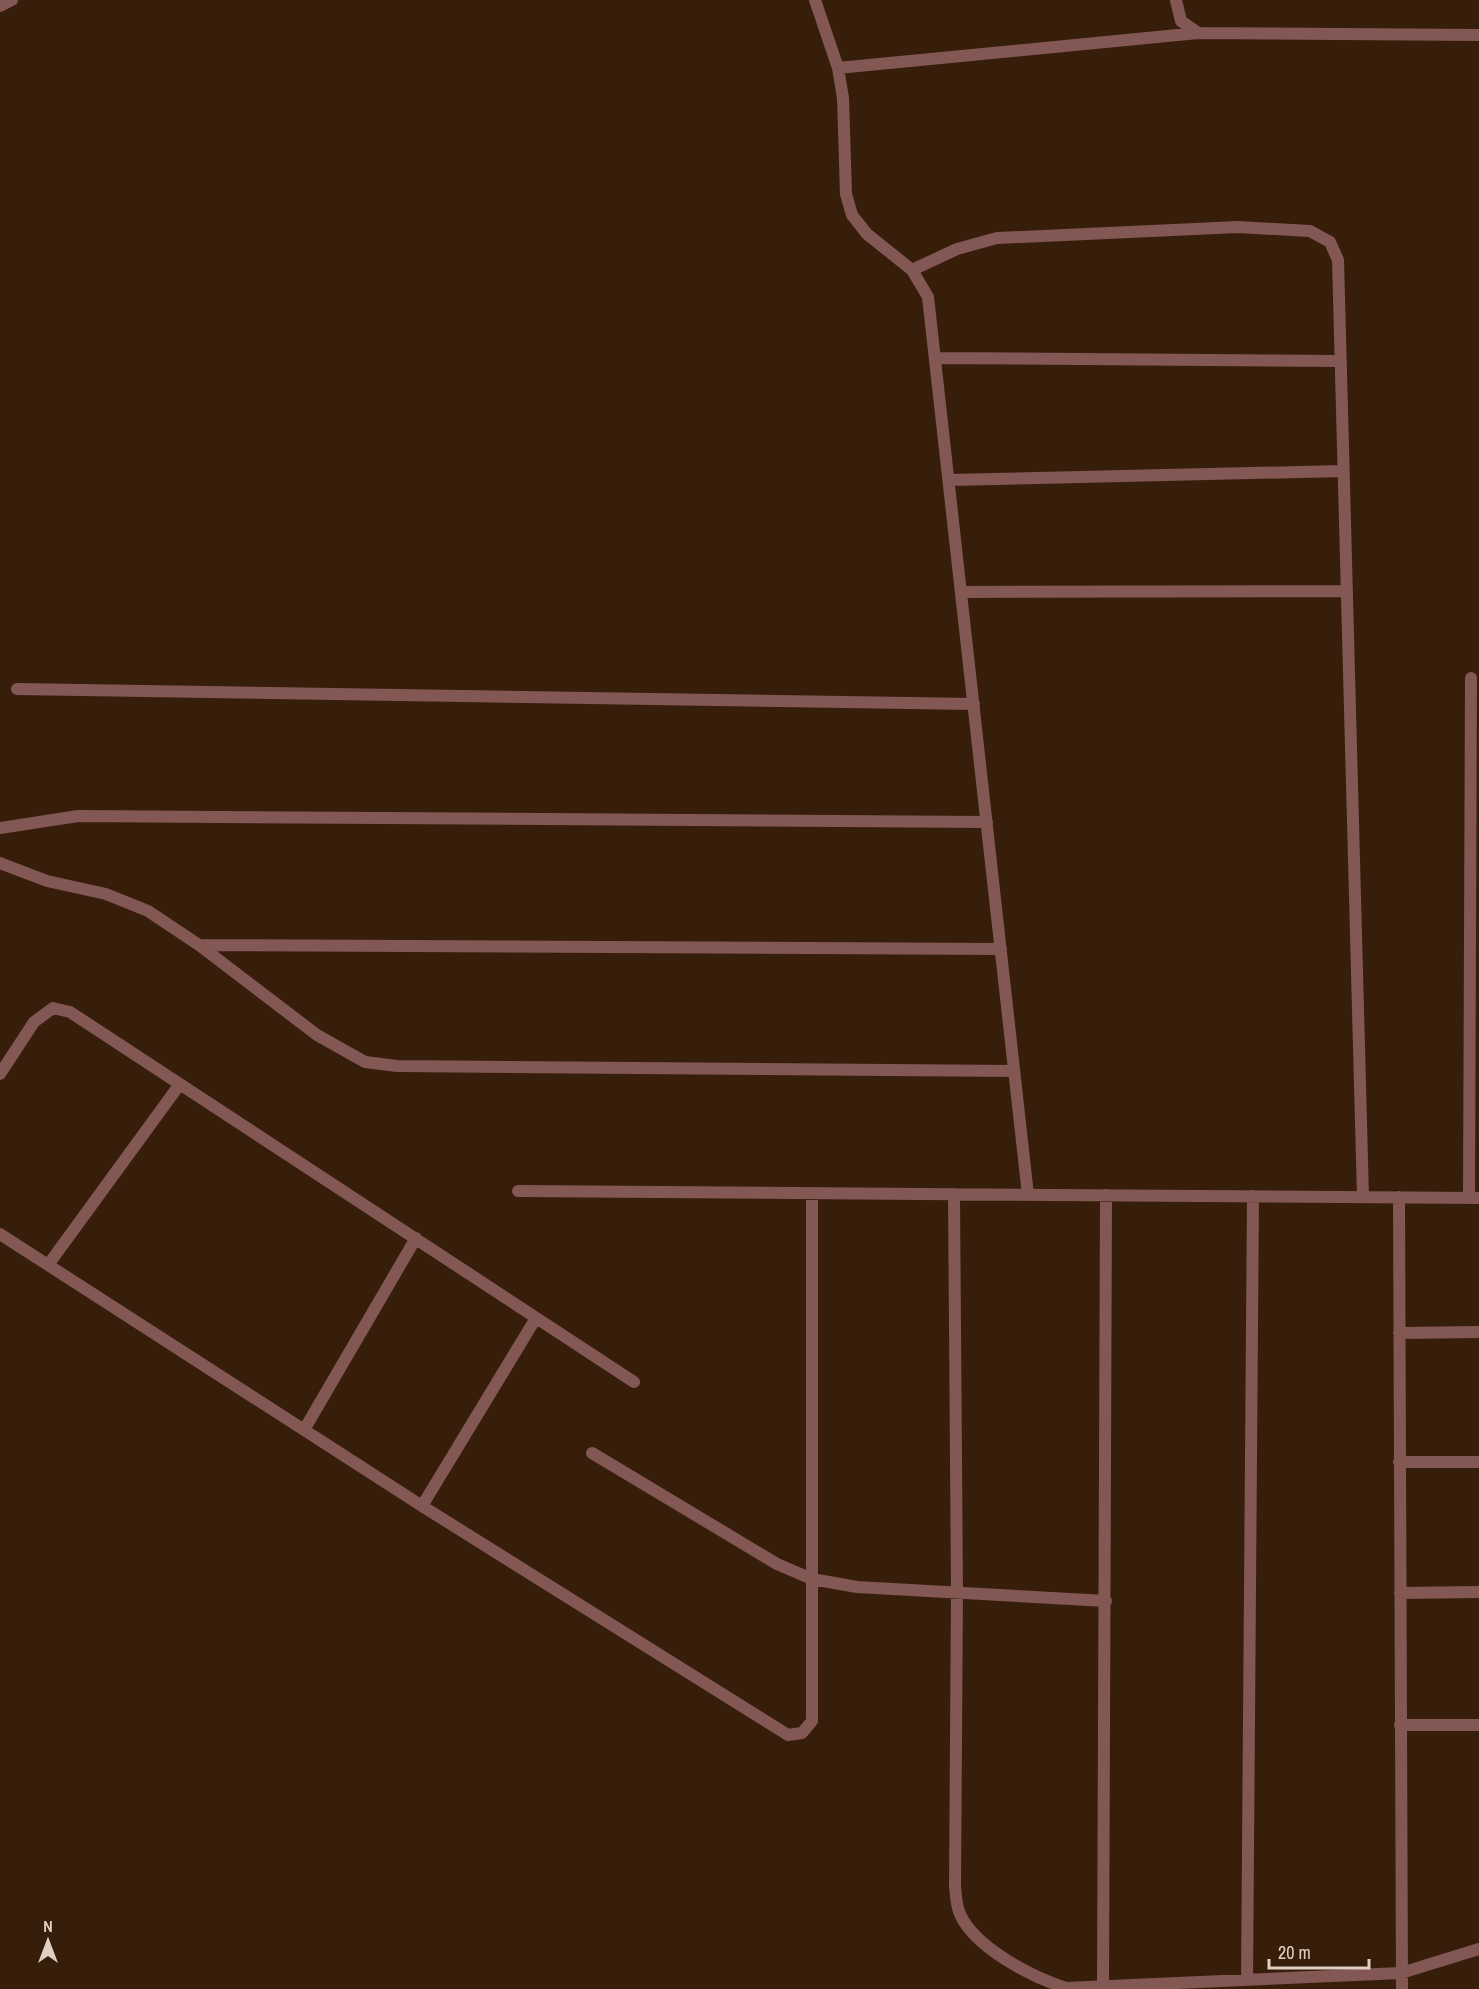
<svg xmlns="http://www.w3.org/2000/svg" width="1479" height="1989" font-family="'Archivo Narrow',sans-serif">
	<rect width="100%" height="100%" fill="#361e0a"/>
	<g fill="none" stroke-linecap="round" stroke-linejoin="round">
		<path stroke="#835754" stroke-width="12" d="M815 0 838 68 843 98 846 194 852 215 867 234 912 270 928 297 1028 1195
			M1176 0 1181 21 1198 33 1479 35
			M0 6 12 0
			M838 68 1198 33
			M912 270 957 249 997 238 1238 227 1310 231 1330 242 1338 260 1363 1197
			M936 358 1340 361
			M949 480 1343 471
			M961 592 1347 591
			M17 689 974 704
			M0 828 78 816 987 822
			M0 863 47 881 106 894 148 911 199 945 317 1035 365 1062 397 1066 1014 1071
			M199 945 1001 949
			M0 1074 34 1022 53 1008 70 1012 634 1382
			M518 1191 1479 1198
			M954 1194 957 1591 955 1886C956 1894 956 1906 960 1914 975 1948 1032 1977 1066 1988L1401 1973 1479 1949
			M1399 1197 1402 1989
			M1469 1198 1471 678
			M0 1234 422 1506 788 1735 802 1733 812 1721V1193
			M48 1265 180 1084
			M1399 1333 1479 1332
			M304 1430 416 1238
			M592 1453 777 1564 812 1579 857 1587 1106 1601
			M1399 1462H1479
			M422 1506 536 1318
			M1400 1593 1479 1592
			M1400 1725H1479
			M1247 1980 1253 1196
			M1103 1988 1106 1195"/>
	</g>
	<g transform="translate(48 1941)" stroke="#361e0a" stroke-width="4.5" paint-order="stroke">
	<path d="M0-4.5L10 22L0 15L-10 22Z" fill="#e0d0c4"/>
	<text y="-9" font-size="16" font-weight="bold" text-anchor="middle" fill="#e0d0c4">N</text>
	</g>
	<path d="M1269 1959v9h100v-9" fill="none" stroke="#e0d0c4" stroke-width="3"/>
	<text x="1278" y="1959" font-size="18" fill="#e0d0c4" stroke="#361e0a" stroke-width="4.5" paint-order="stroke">20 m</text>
</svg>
